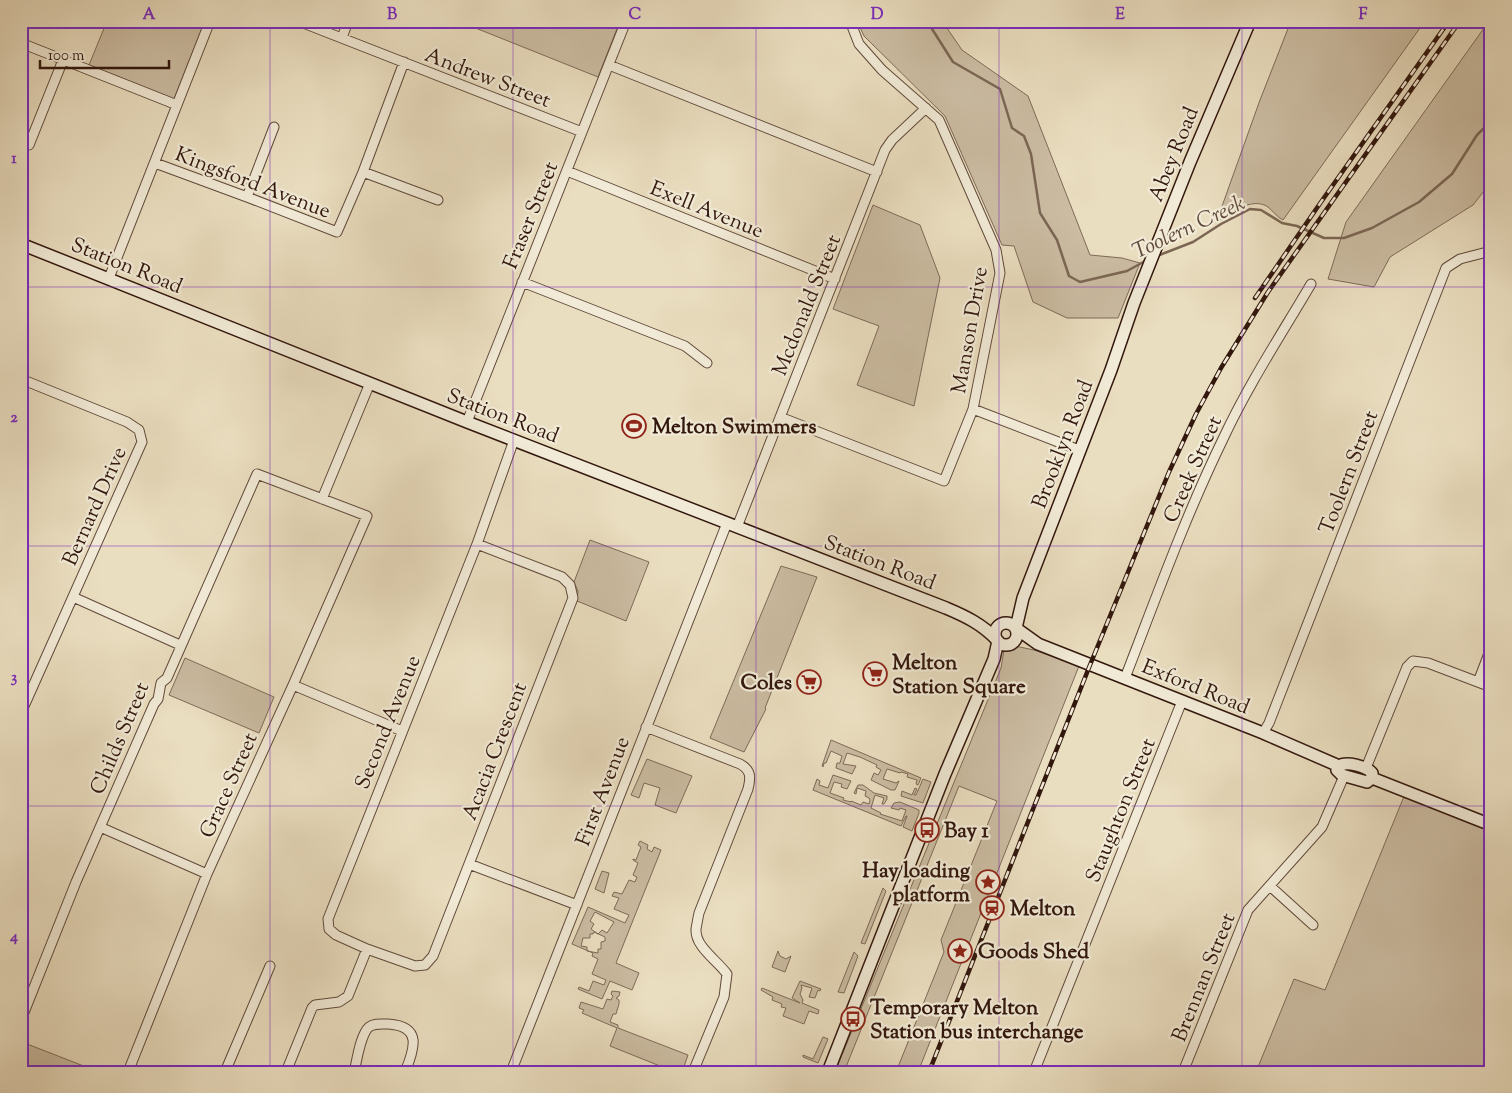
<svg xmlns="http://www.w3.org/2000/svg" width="1512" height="1093" font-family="'Sorts Mill Goudy',serif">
	<rect width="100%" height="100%" fill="#eadec0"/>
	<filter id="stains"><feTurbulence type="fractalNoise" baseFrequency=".004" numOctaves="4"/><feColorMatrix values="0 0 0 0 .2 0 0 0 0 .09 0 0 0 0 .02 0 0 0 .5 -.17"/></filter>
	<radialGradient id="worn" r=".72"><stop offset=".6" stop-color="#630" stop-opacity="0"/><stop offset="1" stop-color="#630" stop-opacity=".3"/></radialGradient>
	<path fill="#cbbca2" stroke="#7e6a58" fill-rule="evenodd" d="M107 21H205L174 99 89 65Z
		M458 21H620L598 77Z
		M857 21H942L962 50 1028 96 1090 255 1122 258 1140 263 1118 318H1067L1033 302 1014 246 1002 245 945 116 864 36Z
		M1291 21H1425L1283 220C1277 217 1273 211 1268 207 1252 196 1229 214 1216 223L1260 100Z
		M1489 21H1491V182L1473 205 1390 257 1374 287 1328 279 1346 222Z
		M873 205 920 225 940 278 914 406 857 385 879 326 833 309Z
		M590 540 649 562 626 621 577 601 578 591 574 582Z
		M781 566 817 577 765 708 766 709 744 752 710 738Z
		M1015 646 1034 650 1079 666 918 1072H896L944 952 941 940 997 801 959 786 844 1072H835L1001 668 1004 650Z
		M185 658 274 697 259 733 169 695Z
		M831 740 921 778 918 785 916 784 917 780 907 777 908 774 901 772 900 773 887 769 883 779 896 783 899 781 895 790H891L871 780 874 773 878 775 881 770 876 767 877 765 860 757 847 753 843 764 856 766 852 774 836 768 837 763H840L842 756 831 751 826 763H824L823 767 822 766Z
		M647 759 692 776 676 813 655 805 660 788 644 783 639 798 631 795Z
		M833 775 851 781 847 789 841 787 842 784 834 782 830 793 844 798 843 800 851 802V801L861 805 863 802 869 804 870 800 869 798 865 796 866 791 857 788 856 794 854 793 858 785H863L874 793 887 796V799L884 804H882L884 798 875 795 871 808 881 813 880 814 902 821 906 810 900 808 899 810 891 808 894 803 900 802 919 810V813L912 831 903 827 907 816H906L901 826 813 790 817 779 820 781 819 785 828 788Z
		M923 779 931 782 923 803 901 796 902 791 912 795 915 788 917 789 914 795H916Z
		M1407 789 1491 820V1072H1256L1294 979 1325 990Z
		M640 841 648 845 647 849 652 852 654 847 661 850 616 963 639 973 632 990 610 981 602 999 578 989 579 987 589 991 593 981 604 985 606 980 592 974 598 959 592 956 593 953 572 944 588 907 625 923 629 915 614 909 619 898 612 896 614 892 622 894 629 880 635 882 637 877 633 875 638 863 633 860V859L636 860 641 847 638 845ZM595 912 614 922 607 933 602 930 598 934 591 929 594 924 590 921ZM594 932 605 937V941L601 942V949H598V953L587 951V947L581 946 583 938H590V934H593Z
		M602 871 609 873 604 893 595 889Z
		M883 888 886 891 865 944 861 943Z
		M778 951 780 956 786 959 791 956 785 972 772 967Z
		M854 952 858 956 844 993 838 992Z
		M800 981 821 989 820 991 818 990 815 998 809 997 812 988 801 985 802 988 800 994 803 1000 802 1003 819 1010 818 1014 809 1011 804 1024 783 1016 786 1008 781 1007 782 1004 772 1000 773 997 761 990 762 988 800 1003 792 998Z
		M612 991 620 992 619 996 616 998 619 1000V1004L616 1014H613L610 1022 618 1025V1028L688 1055 682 1072H675L610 1046 617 1028 582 1013 584 1010 579 1008 581 1002 603 1009 607 999 611 1000 613 996 611 994Z
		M823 1037 828 1039 818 1063 803 1057V1055L813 1059Z
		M22 1042 99 1072H21Z"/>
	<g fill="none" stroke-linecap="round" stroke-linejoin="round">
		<path stroke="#7b6654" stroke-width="2.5" d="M927 21 953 62 1000 89 1012 128 1024 136 1031 154 1040 213 1057 240 1069 276 1080 282 1127 271 1147 260
			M1157 256 1193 242 1221 224 1250 209 1261 210 1282 223 1297 226 1324 238H1344L1372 228 1419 202 1452 174 1477 135 1487 125 1491 124"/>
		<g stroke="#60493a" stroke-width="11">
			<path id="street" d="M298 21 582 132
				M342 38 348 21
				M21 43 177 105
				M609 65 877 172
				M29 145 63 60
				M155 163 247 197 337 232 363 172 404 62
				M567 171 835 279
				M363 172 438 200
				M247 197 274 127
				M109 278 210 21
				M522 282 685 346 707 363
				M21 379 127 422 139 430 142 442 21 713
				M973 409 1079 450
				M780 417 944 481 973 409 1000 273 996 250 939 120 882 70 859 44 850 21
				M467 422 626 21
				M322 499 370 383
				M21 511 22 512
				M737 527 885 150 892 140 926 108
				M73 597 180 645
				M1125 678C1156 598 1185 517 1223 439 1248 385 1281 335 1311 284
				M1478 682 1491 648
				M293 685 402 731
				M646 727 740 764C751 770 751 777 748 789L699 913C698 918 697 923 696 929 695 947 717 960 727 974L724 997 693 1072
				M1263 733 1269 723 1446 268 1460 259 1491 251
				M1366 768 1407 667 1413 661 1428 663 1491 687
				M100 827 207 874
				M469 864 577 905
				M1270 886 1313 925
				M367 949 415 966 425 965 433 956 573 598 570 585 562 577 477 544
				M21 1020 76 882 154 704 158 699 161 683 167 678 257 474 367 516 293 685 207 874 128 1072
				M225 1072 270 966
				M286 1072 312 1008 315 1005 339 1002 348 996 367 949 336 935 329 929 328 919 477 544 514 440
				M354 1072C357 1061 360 1035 369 1027 374 1023 381 1024 388 1024 422 1026 415 1048 405 1072
				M511 1072 727 523
				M1034 1072 1182 701
				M1183 1072 1248 910 1322 827 1344 776"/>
		</g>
		<g stroke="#32170d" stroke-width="14">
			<path id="secondary" d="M21 244 467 422 946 608C965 616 982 624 997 640
				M995 634a11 11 0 1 1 22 0a11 11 0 1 1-22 0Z
				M1016 628 1023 598 1111 370 1134 303 1190 162 1250 21
				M1017 629 1038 644 1263 733 1339 766C1346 761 1366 766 1372 773V778L1367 782 1342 775 1337 770 1339 766
				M1372 778 1491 825
				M828 1072 945 774 994 659 998 641"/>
		</g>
		<use href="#street" stroke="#f1ead6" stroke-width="9"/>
		<use href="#secondary" stroke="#f1ead6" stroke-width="11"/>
		<g stroke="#32170d" stroke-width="4.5">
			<path id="rail" d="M1255 298 1321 202 1449 21
				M929 1072 1090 665 1169 472 1196 414 1221 368 1268 292 1460 21"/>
		</g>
		<use href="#rail" stroke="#f1ead6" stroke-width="2.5" stroke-dasharray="8" stroke-linecap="butt"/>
	</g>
	<path fill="none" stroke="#7b2cbf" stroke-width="1" stroke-opacity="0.55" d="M270 21V1072M513 21V1072M756 21V1072M999 21V1072M1242 21V1072M21 287H1491M21 546H1491M21 806H1491"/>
	<defs>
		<g id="stadium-ring" transform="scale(1.25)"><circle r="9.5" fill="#f1ead6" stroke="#8f2418" stroke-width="1.5"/><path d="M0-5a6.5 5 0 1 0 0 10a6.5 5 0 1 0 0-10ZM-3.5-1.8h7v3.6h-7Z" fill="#8f2418"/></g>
		<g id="supermarket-ring" transform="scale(1.25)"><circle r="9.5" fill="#f1ead6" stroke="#8f2418" stroke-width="1.5"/><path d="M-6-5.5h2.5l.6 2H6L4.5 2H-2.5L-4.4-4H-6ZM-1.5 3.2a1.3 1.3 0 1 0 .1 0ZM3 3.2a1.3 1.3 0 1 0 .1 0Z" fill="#8f2418"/></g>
		<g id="bus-ring" transform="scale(1.25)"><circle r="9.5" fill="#f1ead6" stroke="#8f2418" stroke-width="1.5"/><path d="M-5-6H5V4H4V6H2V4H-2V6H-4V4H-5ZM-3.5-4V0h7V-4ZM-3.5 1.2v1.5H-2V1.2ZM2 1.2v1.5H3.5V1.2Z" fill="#8f2418"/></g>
		<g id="sight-ring" transform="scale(1.25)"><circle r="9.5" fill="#f1ead6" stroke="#8f2418" stroke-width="1.5"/><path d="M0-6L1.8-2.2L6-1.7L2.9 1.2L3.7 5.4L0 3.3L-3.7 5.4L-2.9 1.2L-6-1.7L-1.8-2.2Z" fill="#8f2418"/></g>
		<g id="station-ring" transform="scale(1.25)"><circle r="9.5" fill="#f1ead6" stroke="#8f2418" stroke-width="1.5"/><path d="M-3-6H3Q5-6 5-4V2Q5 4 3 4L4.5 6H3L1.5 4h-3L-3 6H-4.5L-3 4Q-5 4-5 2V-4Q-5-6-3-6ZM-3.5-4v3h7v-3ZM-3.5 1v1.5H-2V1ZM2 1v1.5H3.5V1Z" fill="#8f2418"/></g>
	</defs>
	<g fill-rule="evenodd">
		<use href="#stadium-ring" x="634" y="426"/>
		<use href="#supermarket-ring" x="875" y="674"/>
		<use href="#supermarket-ring" x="809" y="682"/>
		<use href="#bus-ring" x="927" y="830"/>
		<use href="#sight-ring" x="988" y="882"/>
		<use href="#station-ring" x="992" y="908"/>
		<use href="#sight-ring" x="960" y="951"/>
		<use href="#bus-ring" x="853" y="1019"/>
	</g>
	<g text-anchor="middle" stroke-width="4.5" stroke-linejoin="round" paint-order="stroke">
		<g font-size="21" fill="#32170d" stroke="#f1ead6">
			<text transform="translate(488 77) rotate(21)" y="7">Andrew Street</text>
			<text transform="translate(1173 154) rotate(-68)" y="7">Abey Road</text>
			<text transform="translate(253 182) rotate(21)" y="7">Kingsford Avenue</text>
			<text transform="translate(707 209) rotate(22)" y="7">Exell Avenue</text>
			<text transform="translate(530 215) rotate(-68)" y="7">Fraser Street</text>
			<text transform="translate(127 265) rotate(22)" y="7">Station Road</text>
			<text transform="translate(806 305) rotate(-68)" y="7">Mcdonald Street</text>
			<text transform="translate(969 330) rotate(-80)" y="7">Manson Drive</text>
			<text transform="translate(503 415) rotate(21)" y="7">Station Road</text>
			<text transform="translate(1062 444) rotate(-69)" y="7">Brooklyn Road</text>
			<text transform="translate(1192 469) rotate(-66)" y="7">Creek Street</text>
			<text transform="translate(1348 472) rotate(-69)" y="7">Toolern Street</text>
			<text transform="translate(94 506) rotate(-66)" y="7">Bernard Drive</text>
			<text transform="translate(880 562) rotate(21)" y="7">Station Road</text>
			<text transform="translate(1196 686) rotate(22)" y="7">Exford Road</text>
			<text transform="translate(387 722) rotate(-68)" y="7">Second Avenue</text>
			<text transform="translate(119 738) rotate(-67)" y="7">Childs Street</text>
			<text transform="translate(494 751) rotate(-69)" y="7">Acacia Crescent</text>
			<text transform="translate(228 785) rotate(-66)" y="7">Grace Street</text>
			<text transform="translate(602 791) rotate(-69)" y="7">First Avenue</text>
			<text transform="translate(1120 810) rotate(-68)" y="7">Staughton Street</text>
			<text transform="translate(1203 977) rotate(-68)" y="7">Brennan Street</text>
		</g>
		<g font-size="21" font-weight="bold" fill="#32170d" stroke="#f1ead6" text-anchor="start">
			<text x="652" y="433">Melton Swimmers</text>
			<text x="892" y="669">Melton<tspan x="892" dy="24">Station Square</tspan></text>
			<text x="792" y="689" text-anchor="end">Coles</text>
			<text x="944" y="837">Bay 1</text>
			<text x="970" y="877" text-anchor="end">Hay loading<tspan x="970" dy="24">platform</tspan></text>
			<text x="1010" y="915">Melton</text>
			<text x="978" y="958">Goods Shed</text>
			<text x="870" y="1014">Temporary Melton<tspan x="870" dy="24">Station bus interchange</tspan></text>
		</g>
		<g font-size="22" font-style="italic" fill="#624b3c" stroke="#f1ead6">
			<text transform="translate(1188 226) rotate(-25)" y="8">Toolern Creek</text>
		</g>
	</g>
	<rect width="1512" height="1093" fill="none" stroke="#eadec0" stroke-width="55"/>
	<path d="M40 60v8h129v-8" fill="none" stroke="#32170d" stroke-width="2.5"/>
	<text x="48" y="60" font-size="15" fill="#32170d" stroke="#f1ead6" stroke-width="4" paint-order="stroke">100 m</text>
	<rect x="28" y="28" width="1456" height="1038" fill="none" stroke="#7b2cbf" stroke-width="2"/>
	<g font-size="16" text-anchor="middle" font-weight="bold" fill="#7b2cbf">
		<text x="149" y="19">A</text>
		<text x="392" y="19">B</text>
		<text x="635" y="19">C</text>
		<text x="877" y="19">D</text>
		<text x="1120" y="19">E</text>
		<text x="1363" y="19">F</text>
		<text x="14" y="163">1</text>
		<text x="14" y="422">2</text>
		<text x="14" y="682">3</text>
		<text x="14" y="941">4</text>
	</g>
	<rect width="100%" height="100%" filter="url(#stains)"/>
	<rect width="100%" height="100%" fill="url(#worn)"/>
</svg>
